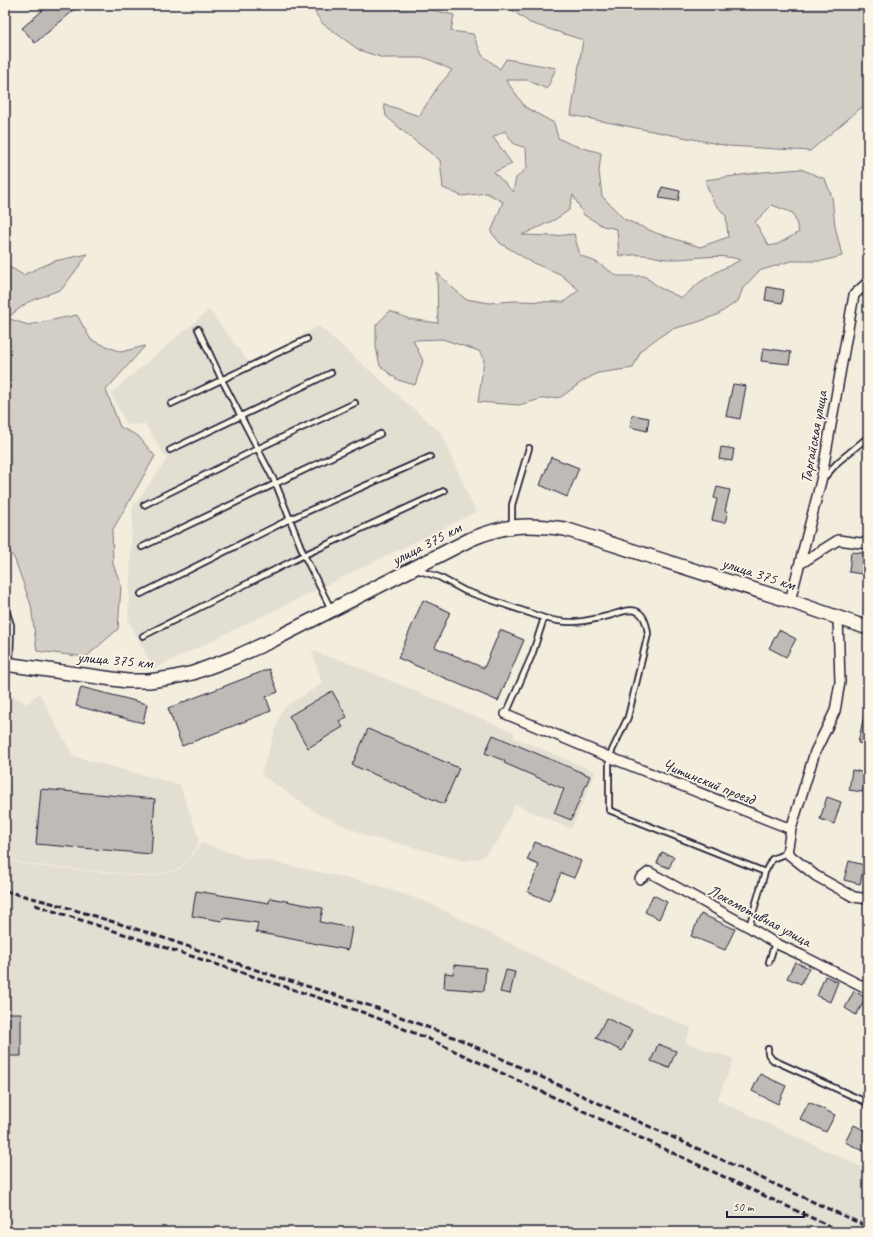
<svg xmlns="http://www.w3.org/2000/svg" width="873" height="1237" font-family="Caveat,sans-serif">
	<rect width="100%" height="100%" fill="#f3edde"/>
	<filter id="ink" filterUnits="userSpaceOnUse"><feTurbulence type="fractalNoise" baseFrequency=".025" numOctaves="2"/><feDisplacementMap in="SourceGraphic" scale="8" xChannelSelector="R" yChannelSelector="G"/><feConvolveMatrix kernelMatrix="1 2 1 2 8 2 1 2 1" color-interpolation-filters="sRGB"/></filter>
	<g filter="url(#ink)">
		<path fill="#e3ded2" d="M209 310 250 364 319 326 440 432 476 512 154 669 128 620 133 507 167 459 145 424 127 425 111 393Z
			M312 650 327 657 339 659 515 733 513 737 596 772 571 829 515 804 498 841 481 858 464 861 401 844 369 837 317 813 261 775 281 712 289 704 322 684Z
			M5 687 10 694 27 704 39 693 73 756 180 785 199 839 197 847 179 869 150 876 26 864 5 857Z
			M202 843 248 859 264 860 370 883 427 902 614 995 691 1028 685 1043 734 1059 717 1100 868 1170V1232H43L5 1223V858L26 865 150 877 179 870Z"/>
		<path fill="#d4cfc6" stroke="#7b7880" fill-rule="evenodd" d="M310 5H421L424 8 454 15 451 31 473 34 482 55 500 69 506 59 556 68 547 89 527 80H506L525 107 554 123 558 138 570 144 601 153 599 172 602 196 624 219 656 233 700 247 728 237 726 216 712 200 705 180 763 172 801 169 825 179 832 197 835 226 842 256 822 261H791L759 271 743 288 738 301 717 315 695 323 672 329 659 337 641 350 633 368 598 373 583 381 561 397 541 399 519 405 478 402 484 360 479 351 442 339 413 340 423 361 415 385 398 380 380 366 376 347V325L390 311 409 319 438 323 437 273 465 299 490 303 513 301 564 302 579 290 560 274 533 263 500 243 491 232 503 202 487 193 462 196 443 188 440 160 410 137 386 116 384 104 419 116 437 88 452 70 426 58H383L359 50 322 23ZM505 131 514 144 526 148 527 168 516 178 513 192 494 172 512 164 493 137ZM573 195 584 215 603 226 617 229 619 256C627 256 635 254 643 255 652 255 660 259 668 259 692 260 718 252 741 260L720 270 700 282 682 298 660 288 644 276H617L598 263 580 255 574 234 554 236 522 235 556 219 569 210ZM772 205 793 213 799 232 778 244 769 246 755 222Z
			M505 5H868V102L810 151 728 146 571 115 583 40 530 23Z
			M88 254 62 289 28 302 7 318 28 325 77 315 91 340 121 352 145 346 106 390 120 427 138 436 155 456 112 531 113 564 121 585 118 629 86 657 37 651 31 605 15 560 5 543V264L23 275 54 261Z"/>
		<path fill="#bfbab6" stroke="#22223b" d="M49 5H80L35 43 22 28Z
			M662 187 680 191 678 201 659 198Z
			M767 287 784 290 782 303 765 300Z
			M763 348 791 352 789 364 761 361Z
			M733 384 746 386 740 419 726 416Z
			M632 415 649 418 647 431 630 427Z
			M721 447 734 449 732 461 719 459Z
			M551 457 579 468 567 497 540 485Z
			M717 487 730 490 725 511H728L725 523 712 520 717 499 714 498Z
			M851 552 864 553 862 574 849 572Z
			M423 600 450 612 435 647 484 668 500 630 524 640 498 701 398 658Z
			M779 630 796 639 786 657 769 648Z
			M269 669 278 692 266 697 271 711 182 746 168 708Z
			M81 687 147 704 143 723 76 706Z
			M332 691 347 717 339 721 343 727 308 748 289 716Z
			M864 715H868V745L858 743Z
			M368 729 459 768 444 804 352 765Z
			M493 735 590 776 571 820 554 813 564 789 504 763 505 761 485 753Z
			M852 770 866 773 863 792 849 790Z
			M41 789 155 799 151 854 36 844Z
			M827 797 841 802 834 824 820 819Z
			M535 842 581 861 574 878 561 873 549 901 528 892 539 865 527 860Z
			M662 852 674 857 669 868 657 863Z
			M849 861 864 865 860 884 844 880Z
			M196 891 269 903 270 898 323 908 320 922 352 928 348 950 256 932 258 923 223 918 222 921 192 916Z
			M653 895 667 902 659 919 645 912Z
			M701 914 735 929 725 950 691 936Z
			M795 962 809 968 801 984 787 978Z
			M454 965 486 968 484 991 444 988 445 973 453 974Z
			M506 970 515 972 510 994 500 992Z
			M825 976 838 982 830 1002 817 996Z
			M854 991 866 998 856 1015 845 1008Z
			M5 1013H21V1056H5Z
			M606 1018 632 1030 622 1051 596 1038Z
			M658 1044 676 1051 669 1068 651 1061Z
			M760 1074 786 1086 778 1104 752 1091Z
			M809 1102 835 1115 826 1132 800 1119Z
			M854 1125 868 1132V1153L845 1142Z"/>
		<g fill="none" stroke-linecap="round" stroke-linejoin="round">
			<g stroke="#22223b" stroke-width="8">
				<path id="service" d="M198 329 222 380 276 484 304 555 331 609
					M171 404 307 339
					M170 450 331 373
					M823 479 838 462 868 437
					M144 505 257 449 355 403
					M512 526V505L529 448
					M142 547 380 434
					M417 570 439 577 465 591 544 618 532 655 506 714
					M141 594 290 519 430 457
					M5 607 11 625 10 664
					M544 618C570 625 583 622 608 616 617 614 627 608 636 611 645 614 647 626 648 634L628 717 609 757V810L765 872
					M143 636 304 555 444 491
					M749 927 765 872 772 859 787 853
					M769 962 775 943
					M768 1049C767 1054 769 1056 773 1060L868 1103"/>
			</g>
			<g stroke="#22223b" stroke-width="12">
				<path id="minor" d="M800 564 838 540 868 544
					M790 601 821 481 854 295 868 282
					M506 714 609 757 791 829 787 853 816 876 854 897 868 899
					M791 829 815 752 835 711 840 682 838 618
					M640 879 649 872 749 927 775 943 801 955 868 989"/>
			</g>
			<g stroke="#22223b" stroke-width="16">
				<path id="secondary" d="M5 664 127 681H149L170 678 193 673 233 658 271 641 471 539C507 524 527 524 565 529L790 601 868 628"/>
			</g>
			<use href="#service" stroke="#fcf5e5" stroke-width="4.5"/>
			<use href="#minor" stroke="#fcf5e5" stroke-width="9"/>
			<use href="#secondary" stroke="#fcf5e5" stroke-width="13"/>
			<path stroke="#22223b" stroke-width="3" stroke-dasharray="6 3" stroke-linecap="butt" d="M5 891 59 905 149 933 268 974 377 1008 461 1040 868 1227
				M35 905 362 1012 429 1039 842 1232"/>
		</g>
	</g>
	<g text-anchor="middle" stroke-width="3.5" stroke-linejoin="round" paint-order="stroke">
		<g font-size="16" fill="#22223b" stroke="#fcf5e5">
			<text transform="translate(813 437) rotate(-80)" y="6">Таргайская улица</text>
			<text transform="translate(426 543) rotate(-27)" y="6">улица 375 км</text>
			<text transform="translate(759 573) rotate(18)" y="6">улица 375 км</text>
			<text transform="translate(115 659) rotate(5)" y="6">улица 375 км</text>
			<text transform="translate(709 781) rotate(22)" y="6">Читинский проезд</text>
			<text transform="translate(760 915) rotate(28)" y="6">Локомотивная улица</text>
		</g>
	</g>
	<rect width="873" height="1237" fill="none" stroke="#fcf5e5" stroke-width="20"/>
	<rect x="10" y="10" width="853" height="1217" fill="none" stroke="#22223b" stroke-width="1.5" filter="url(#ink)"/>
	<path d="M727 1211v6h77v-6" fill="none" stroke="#22223b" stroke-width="2"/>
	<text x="733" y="1211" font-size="12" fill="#22223b" stroke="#fcf5e5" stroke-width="3" paint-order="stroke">50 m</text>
</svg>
